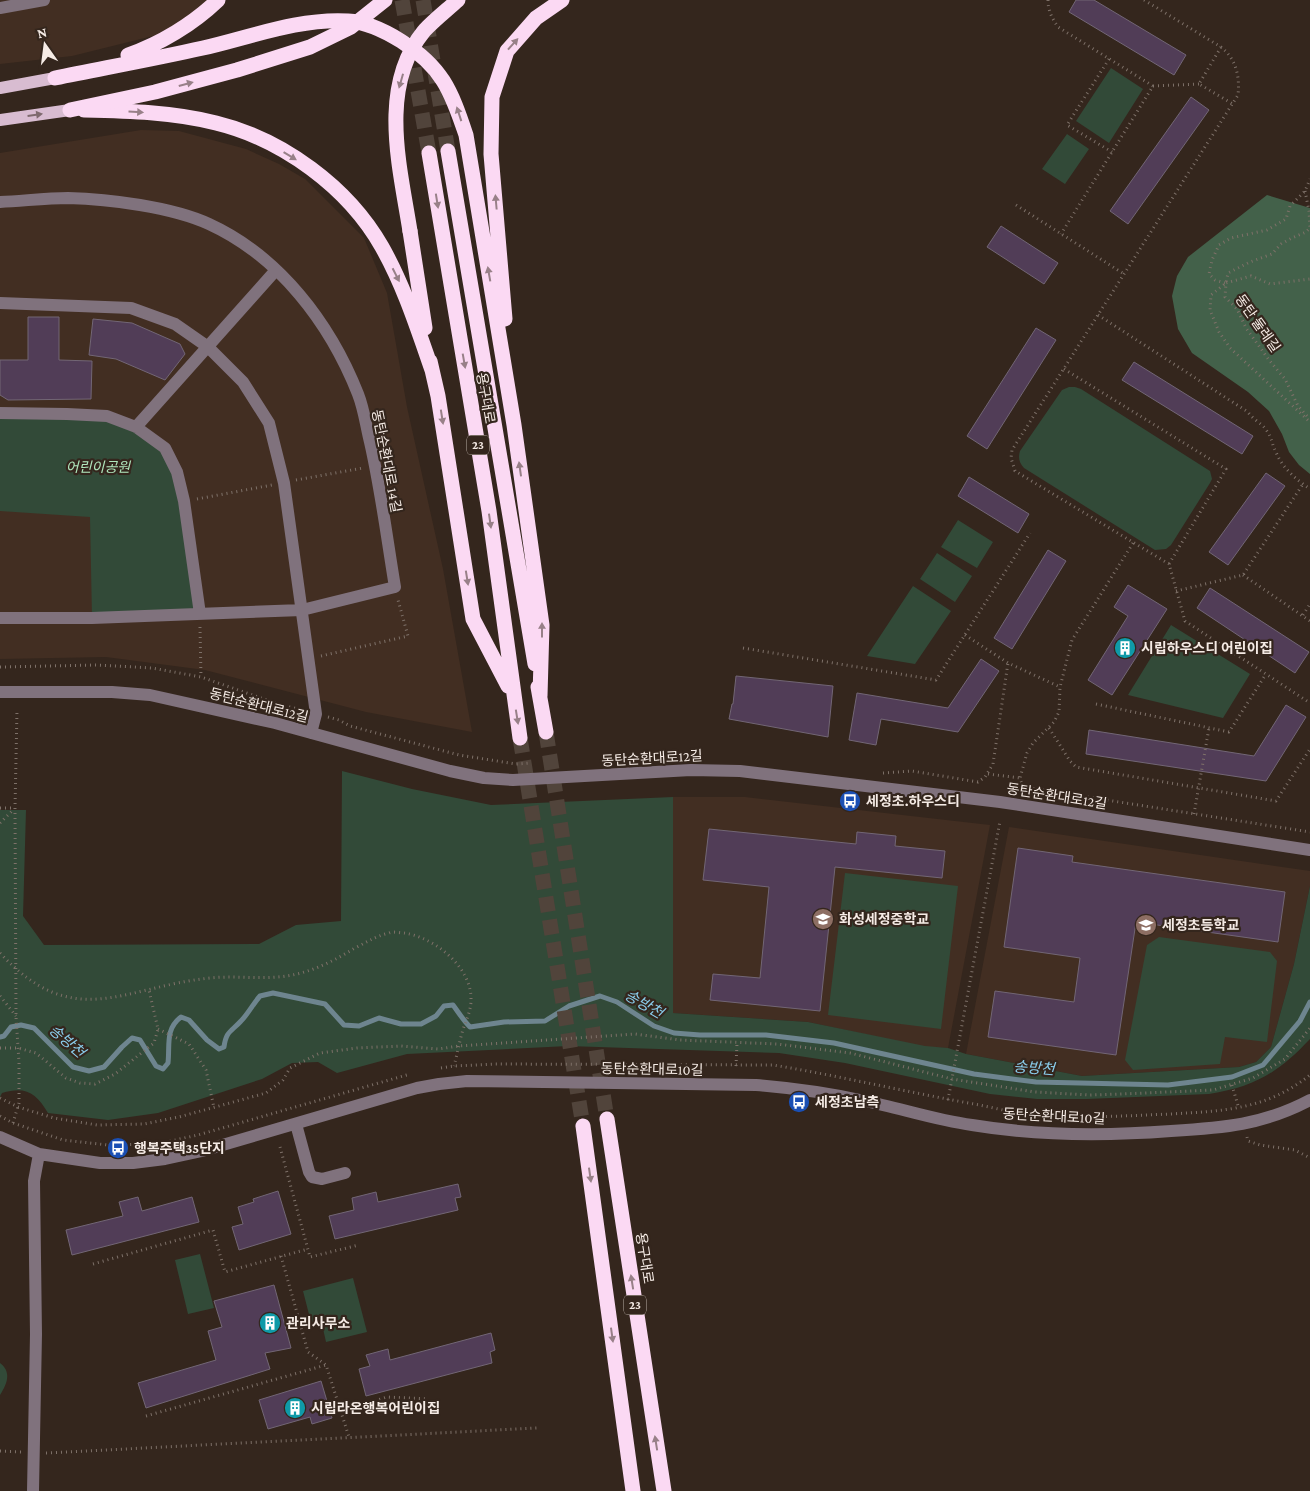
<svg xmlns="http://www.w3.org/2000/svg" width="1310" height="1491" font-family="'Crimson Pro','Noto Sans KR',serif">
	<rect width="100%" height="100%" fill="#34261d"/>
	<path fill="#422e22" d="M0 0H219L173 31 72 56 0 64Z
		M141 130 179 131 246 149 279 164 305 179 364 238 387 293 407 407 443 569 472 732 366 712 205 670 106 657 0 659V153Z
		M673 797H745L990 825 948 1048 925 1047 808 1022 673 1013Z
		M1009 827 1310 871V886L1294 964 1271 1047 1256 1062 1239 1067 1082 1076 966 1054Z"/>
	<path fill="#324a38" d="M1111 68 1143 89 1109 143 1076 121Z
		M1067 134 1089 149 1065 184 1042 169Z
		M1069 387H1075L1081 389 1210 471 1212 479 1210 483 1171 545 1166 549 1155 550 1024 468C1019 462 1018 458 1020 451L1062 390Z
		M0 413 107 416 165 448 177 472 200 614 92 618 90 517 0 511Z
		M958 520 993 542 977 568 941 547Z
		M937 553 972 576 955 602 920 579Z
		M913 586 951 611 915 664 867 656Z
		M1171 625 1250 674 1223 718 1128 695Z
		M342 771 412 789 491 805 673 797V1013L808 1022 925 1046 948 1048 966 1054 1082 1076 1239 1067 1256 1062 1271 1047 1294 964 1310 886V1039C1279 1072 1255 1087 1209 1094L1087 1099H1037L990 1094 845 1063 779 1053 568 1046 407 1054 337 1073 318 1062 292 1063 262 1079 158 1113 108 1120 48 1113C36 1093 26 1086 2 1093L0 1097V810H26L23 916 44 945 259 944 296 925 341 921Z
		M845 873 958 886 941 1029 828 1015Z
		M1159 937 1270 952 1277 961 1267 1042 1225 1037 1220 1064 1133 1070 1125 1060 1147 945Z
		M200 1254 214 1308 188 1314 175 1260Z
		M353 1278 367 1332 326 1342 322 1324 312 1326 303 1291Z
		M0 1363C12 1372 7 1384 0 1395Z"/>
	<path fill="#43614a" d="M1267 195 1310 208V474L1299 465 1289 452 1282 434 1269 411 1248 392 1192 353 1178 329 1172 296 1177 276 1188 257Z"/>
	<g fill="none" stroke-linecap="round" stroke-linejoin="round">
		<path stroke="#6e858f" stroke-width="5" d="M0 1037 4 1036 11 1027 21 1025 34 1028 73 1067 89 1071 104 1067 122 1047 132 1038 140 1040 156 1066 163 1069 168 1063C170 1045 165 1029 181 1017L189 1020 207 1040 219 1049 224 1047C226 1031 231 1032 241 1021 248 1014 253 1004 260 996L273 993 325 1004 344 1025 359 1026 379 1018 401 1024H421L436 1016 444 1006 453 1005C459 1013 463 1020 470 1027L504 1022 545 1021 569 1006 600 996 617 1002 654 1026 674 1033 700 1035H766L834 1043 974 1074 1036 1082 1168 1085 1232 1077 1263 1065 1300 1021 1310 1002"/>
	</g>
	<path fill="#513d57" stroke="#726675" d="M1076 0H1094L1186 55 1174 75 1069 12Z
		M1191 97 1209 110 1128 224 1110 211Z
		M1001 226 1058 263 1044 284 987 247Z
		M28 317H59V360L92 361 91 399 8 400 0 395V360H28Z
		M93 319 132 323 180 344 185 354 165 380 116 359 89 355Z
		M1036 328 1056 340 987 449 967 436Z
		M1134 362 1253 436 1242 454 1122 380Z
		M1266 473 1285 486 1228 565 1209 552Z
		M969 477 1029 514 1018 533 958 496Z
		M1048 550 1066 561 1012 649 994 638Z
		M1128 585 1167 609 1112 695 1088 680 1128 616 1114 607Z
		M1210 588 1309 652 1295 673 1197 608Z
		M981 659 999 671 958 732 881 719 876 745 849 740 857 693 948 708Z
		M736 676 833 686 828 737 729 719 732 704H733Z
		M1286 705 1306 717 1266 781 1086 754 1089 730 1254 756Z
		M709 829 856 844 857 832 896 836 895 846 945 851 942 878 835 867 820 1011 710 1000 713 974 760 978 769 887 703 880Z
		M1018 848 1073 856 1072 862 1285 892 1278 942 1136 922 1116 1055 988 1037 995 991 1074 1002 1080 958 1004 947Z
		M458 1184 461 1197 455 1198 458 1210 335 1239 329 1216 354 1210 352 1198 376 1192 378 1202Z
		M278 1191 291 1234 239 1250 232 1227 243 1224 238 1207 254 1202 253 1199Z
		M138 1197 142 1211 192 1197 199 1222 72 1255 66 1230 123 1216 119 1202Z
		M274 1285 291 1348 265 1353 270 1369 146 1408 138 1383 216 1360 208 1331 222 1327 214 1301Z
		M491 1333 495 1350 490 1352 492 1363 366 1396 359 1369 370 1366 366 1355 388 1349 390 1360Z
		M321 1381 332 1418 312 1424 310 1417 268 1429 259 1400Z"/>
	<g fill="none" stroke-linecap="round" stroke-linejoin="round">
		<path stroke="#51443b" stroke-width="15" stroke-dasharray="15 8" stroke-linecap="butt" d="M402 0 429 153
			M423 0 448 151
			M546 732 607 1119
			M520 738 583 1126"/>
		<path stroke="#7e7169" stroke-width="3" stroke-dasharray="1 4" stroke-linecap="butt" d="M1048 0C1048 11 1052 18 1058 27L1153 86 1061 234
			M1144 0 1221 47C1236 59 1240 76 1238 95L1012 450 1011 458 1015 471 1169 564 1185 621 1310 703
			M1221 47 1199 84 1233 104
			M1109 59 1067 125 1112 152
			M1153 86 1199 84
			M1305 191 1309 211 1310 228 1306 232 1292 238 1281 244 1272 254 1250 262 1228 273 1226 283 1211 295 1210 310 1219 332 1230 348 1310 422
			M1016 205 1124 274
			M1225 283 1215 280 1209 274 1212 260 1219 245 1231 238 1267 230 1286 219 1290 206 1305 191 1310 179
			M1098 315 1248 412C1253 420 1262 423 1267 431 1272 438 1272 445 1276 452 1282 468 1297 480 1310 489
			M1064 369 1226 469 1169 564
			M1307 416 1298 406 1285 379 1269 360 1246 328 1237 309 1225 297 1226 283 1251 276 1270 284 1310 279
			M296 480 363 468
			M197 499 272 485
			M1133 543 1072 640 1060 687 1059 712 1054 722 1033 743 1027 753 1020 778C1021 783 1024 787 1030 788L1310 832
			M1243 575 1310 621
			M1176 591 1243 575 1303 484
			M1303 615 1310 604
			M200 627 201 677
			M965 635 1008 663 1060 687
			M743 648 936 680 1030 533
			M321 656 408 636 398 600
			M0 667 97 665 152 668 201 677 281 705 303 710
			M1096 704 1229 732 1266 674
			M328 717 339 720 350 726 459 755 516 764 531 763
			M1049 728 1070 761 1076 767 1276 801 1310 749
			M883 773 912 771 978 782 985 777 993 764 1008 663
			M988 774 1020 778
			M0 808H14
			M1194 814 1209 728
			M0 823 14 809
			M0 953C74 1033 122 987 210 978 239 975 268 981 297 974 318 969 337 959 355 948 367 942 376 936 389 933 394 931 399 933 404 933 434 937 472 967 471 1000 471 1012 465 1022 462 1033 459 1044 457 1055 454 1066
			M0 996 16 1016
			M158 1029 189 1044 206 1070 214 1108
			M0 1048H18L36 1053 66 1078 80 1083 95 1084 115 1074 154 1043 158 1029 149 990
			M736 1066 737 1043
			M441 1068 454 1066 495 1064 773 1065C840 1076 907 1092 974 1104 991 1107 1009 1112 1026 1114 1074 1119 1122 1116 1170 1114 1223 1111 1266 1110 1310 1075
			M1232 1085 1239 1109
			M0 1098 18 1107 54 1118 97 1125 144 1124 179 1117 266 1093 283 1080 290 1068 320 1053 357 1048 401 1046 438 1049 459 1046 635 1034 680 1040 777 1044 850 1053 952 1079 1035 1092 1090 1095 1122 1094 1213 1090 1253 1078 1285 1059 1310 1028
			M948 1100 1000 821
			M0 1116 13 1123 63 1140 108 1145 157 1144 198 1135 410 1074
			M13 1123 19 1103V1062L16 1017 15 808 17 710
			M1247 1137 1248 1141 1260 1145 1295 1150 1310 1158
			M280 1147 310 1257 359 1245
			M281 1256 308 1352 326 1365 349 1437
			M93 1264 213 1230 225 1272 308 1249
			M341 1411 387 1397 428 1399
			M146 1416 326 1365
			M0 1451 22 1452
			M46 1453 537 1428"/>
		<path stroke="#80727d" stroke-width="12" d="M0 8 44 0
			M0 202C23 201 46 198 68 198 109 199 172 207 209 224 279 256 330 323 358 394 364 409 366 426 370 442 381 490 387 539 395 587L302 610 92 618H0
			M0 303 131 308 175 324 208 347 243 382 269 423 284 483 316 714 311 733
			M0 413 67 414 107 416 136 427 165 448 177 472 184 501 200 614
			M136 427 276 270
			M0 692H112L150 695 275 723 450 771 484 778 513 780 691 770 740 771 1000 802 1310 850
			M296 1124 309 1172 312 1177 322 1179 345 1173
			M0 1137 39 1154 100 1163H133L165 1159 202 1151 417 1088 439 1084 467 1081 756 1085C793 1088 829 1093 865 1101 900 1108 935 1120 972 1125 1038 1136 1105 1136 1171 1131 1223 1128 1263 1125 1310 1100
			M33 1491 36 1334 34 1181 39 1154"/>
		<path stroke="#d8bcd1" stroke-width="12" d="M0 88 55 78
			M0 120 70 110"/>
		<path stroke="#fbd9f3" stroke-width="15" d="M128 55C160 44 193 24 218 0
			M55 78C104 68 154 59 203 48 251 37 299 18 348 21 367 22 385 31 401 41 442 67 451 90 466 135L514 425 542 625 540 696
			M84 110C128 111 173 112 216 123 282 139 348 187 382 247 404 286 417 327 432 370
			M448 151 535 664
			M429 153 489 511 520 738
			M410 231 425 328
			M505 319 491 154 492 97 507 51 536 18 562 0
			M430 361 438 396 473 619 508 686
			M538 687 546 732
			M607 1119 664 1491
			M583 1126 633 1491"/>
		<path stroke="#fbd9f3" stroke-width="15" d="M70 110 155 92 237 70 310 47 351 27 385 0
			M410 231C400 167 378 87 424 31 434 20 447 10 458 0"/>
	</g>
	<defs><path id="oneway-solid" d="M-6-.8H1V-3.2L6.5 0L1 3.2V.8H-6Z" transform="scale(1.25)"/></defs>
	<g fill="#988088">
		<use href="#oneway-solid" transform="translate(513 44) rotate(-48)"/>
		<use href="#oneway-solid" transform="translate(401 81) rotate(106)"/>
		<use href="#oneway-solid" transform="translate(186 84) rotate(-15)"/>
		<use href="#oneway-solid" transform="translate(136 112) rotate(3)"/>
		<use href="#oneway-solid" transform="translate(459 114) rotate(-108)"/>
		<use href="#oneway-solid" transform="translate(290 156) rotate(31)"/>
		<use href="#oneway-solid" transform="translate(437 201) rotate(81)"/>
		<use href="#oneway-solid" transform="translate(496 202) rotate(-95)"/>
		<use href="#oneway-solid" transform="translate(489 274) rotate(-100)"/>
		<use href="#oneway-solid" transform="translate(396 275) rotate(63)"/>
		<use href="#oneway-solid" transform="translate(464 361) rotate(80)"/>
		<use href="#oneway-solid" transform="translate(442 417) rotate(81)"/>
		<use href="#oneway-solid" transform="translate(520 469) rotate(-98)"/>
		<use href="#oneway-solid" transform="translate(490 521) rotate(82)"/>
		<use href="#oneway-solid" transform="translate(467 578) rotate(81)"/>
		<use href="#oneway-solid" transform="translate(542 630) rotate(-90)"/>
		<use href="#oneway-solid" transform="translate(517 717) rotate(81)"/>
		<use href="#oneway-solid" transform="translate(590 1175) rotate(82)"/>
		<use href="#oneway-solid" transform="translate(632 1282) rotate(-99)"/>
		<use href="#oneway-solid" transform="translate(612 1335) rotate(82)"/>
		<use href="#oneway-solid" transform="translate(656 1443) rotate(-99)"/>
	</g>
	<use fill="#7e6a6e" href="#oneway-solid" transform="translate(35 115) rotate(-8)"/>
	<defs>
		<g id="building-disc" transform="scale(1.125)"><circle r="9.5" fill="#0f9aa8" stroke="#34261d"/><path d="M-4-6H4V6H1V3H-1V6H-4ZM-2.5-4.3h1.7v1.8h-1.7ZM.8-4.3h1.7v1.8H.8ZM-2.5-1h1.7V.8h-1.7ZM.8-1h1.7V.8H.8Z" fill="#fff"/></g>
		<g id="bus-disc" transform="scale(1.125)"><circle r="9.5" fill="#1a4fb4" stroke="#34261d"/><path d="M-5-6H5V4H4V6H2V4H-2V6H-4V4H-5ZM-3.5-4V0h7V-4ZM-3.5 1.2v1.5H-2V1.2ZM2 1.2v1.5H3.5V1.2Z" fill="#fff"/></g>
		<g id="school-disc" transform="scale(1.125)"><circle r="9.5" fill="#8d6e63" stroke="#34261d"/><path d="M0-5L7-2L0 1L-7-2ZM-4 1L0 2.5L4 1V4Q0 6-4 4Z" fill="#fff"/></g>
	</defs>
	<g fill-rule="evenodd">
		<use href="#building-disc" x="1125" y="648"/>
		<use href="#bus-disc" x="850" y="801"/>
		<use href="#school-disc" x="823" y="919"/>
		<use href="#school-disc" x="1146" y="925"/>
		<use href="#bus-disc" x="799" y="1102"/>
		<use href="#bus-disc" x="118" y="1148"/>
		<use href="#building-disc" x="270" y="1323"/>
		<use href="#building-disc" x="295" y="1408"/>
	</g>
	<g text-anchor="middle" stroke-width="4.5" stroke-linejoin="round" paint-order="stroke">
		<g fill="#34261d" stroke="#bbb0a9" stroke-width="1">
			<rect x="467" y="435.5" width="22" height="19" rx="4"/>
			<rect x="624" y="1295.5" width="22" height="19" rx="4"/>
		</g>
		<g font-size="12" font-weight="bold" fill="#f5ebe5">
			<text x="478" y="449">23</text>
			<text x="635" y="1309">23</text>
		</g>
		<g font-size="14" fill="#f5ebe5" stroke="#34261d">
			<text transform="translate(1258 323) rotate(55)" y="5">동탄 둘레길</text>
			<text transform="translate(486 398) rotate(80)" y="5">용구대로</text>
			<text transform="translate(387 461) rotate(79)" y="5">동탄순환대로 14길</text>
			<text transform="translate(259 705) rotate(14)" y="5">동탄순환대로12길</text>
			<text transform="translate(652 758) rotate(-3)" y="5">동탄순환대로12길</text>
			<text transform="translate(1057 796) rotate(9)" y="5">동탄순환대로12길</text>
			<text transform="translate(652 1069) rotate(1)" y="5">동탄순환대로10길</text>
			<text transform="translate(1054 1116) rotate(3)" y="5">동탄순환대로10길</text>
			<text transform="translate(645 1258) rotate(81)" y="5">용구대로</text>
		</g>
		<g font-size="14" font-style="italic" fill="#afe6bc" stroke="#34261d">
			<text x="98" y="472">어린이공원</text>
		</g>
		<g font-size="14" font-weight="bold" fill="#f5ebe5" stroke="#34261d" text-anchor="start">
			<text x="1141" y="653">시립하우스디 어린이집</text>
			<text x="866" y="806">세정초.하우스디</text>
			<text x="839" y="924">화성세정중학교</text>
			<text x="1162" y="930">세정초등학교</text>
			<text x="815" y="1107">세정초남측</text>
			<text x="134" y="1153">행복주택35단지</text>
			<text x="286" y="1328">관리사무소</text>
			<text x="311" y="1413">시립라온행복어린이집</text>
		</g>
		<g font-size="15" font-style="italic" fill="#8acdec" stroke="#34261d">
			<text transform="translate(644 1004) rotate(30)" y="5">송방천</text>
			<text transform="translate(67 1041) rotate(41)" y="5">송방천</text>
			<text transform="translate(1034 1068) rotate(4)" y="5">송방천</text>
		</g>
	</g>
	<g transform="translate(45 45) rotate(346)" stroke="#34261d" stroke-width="4" paint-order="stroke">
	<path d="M0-4L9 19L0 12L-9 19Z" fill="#f5ebe5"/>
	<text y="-8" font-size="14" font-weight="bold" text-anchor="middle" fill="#f5ebe5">N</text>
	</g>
</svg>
